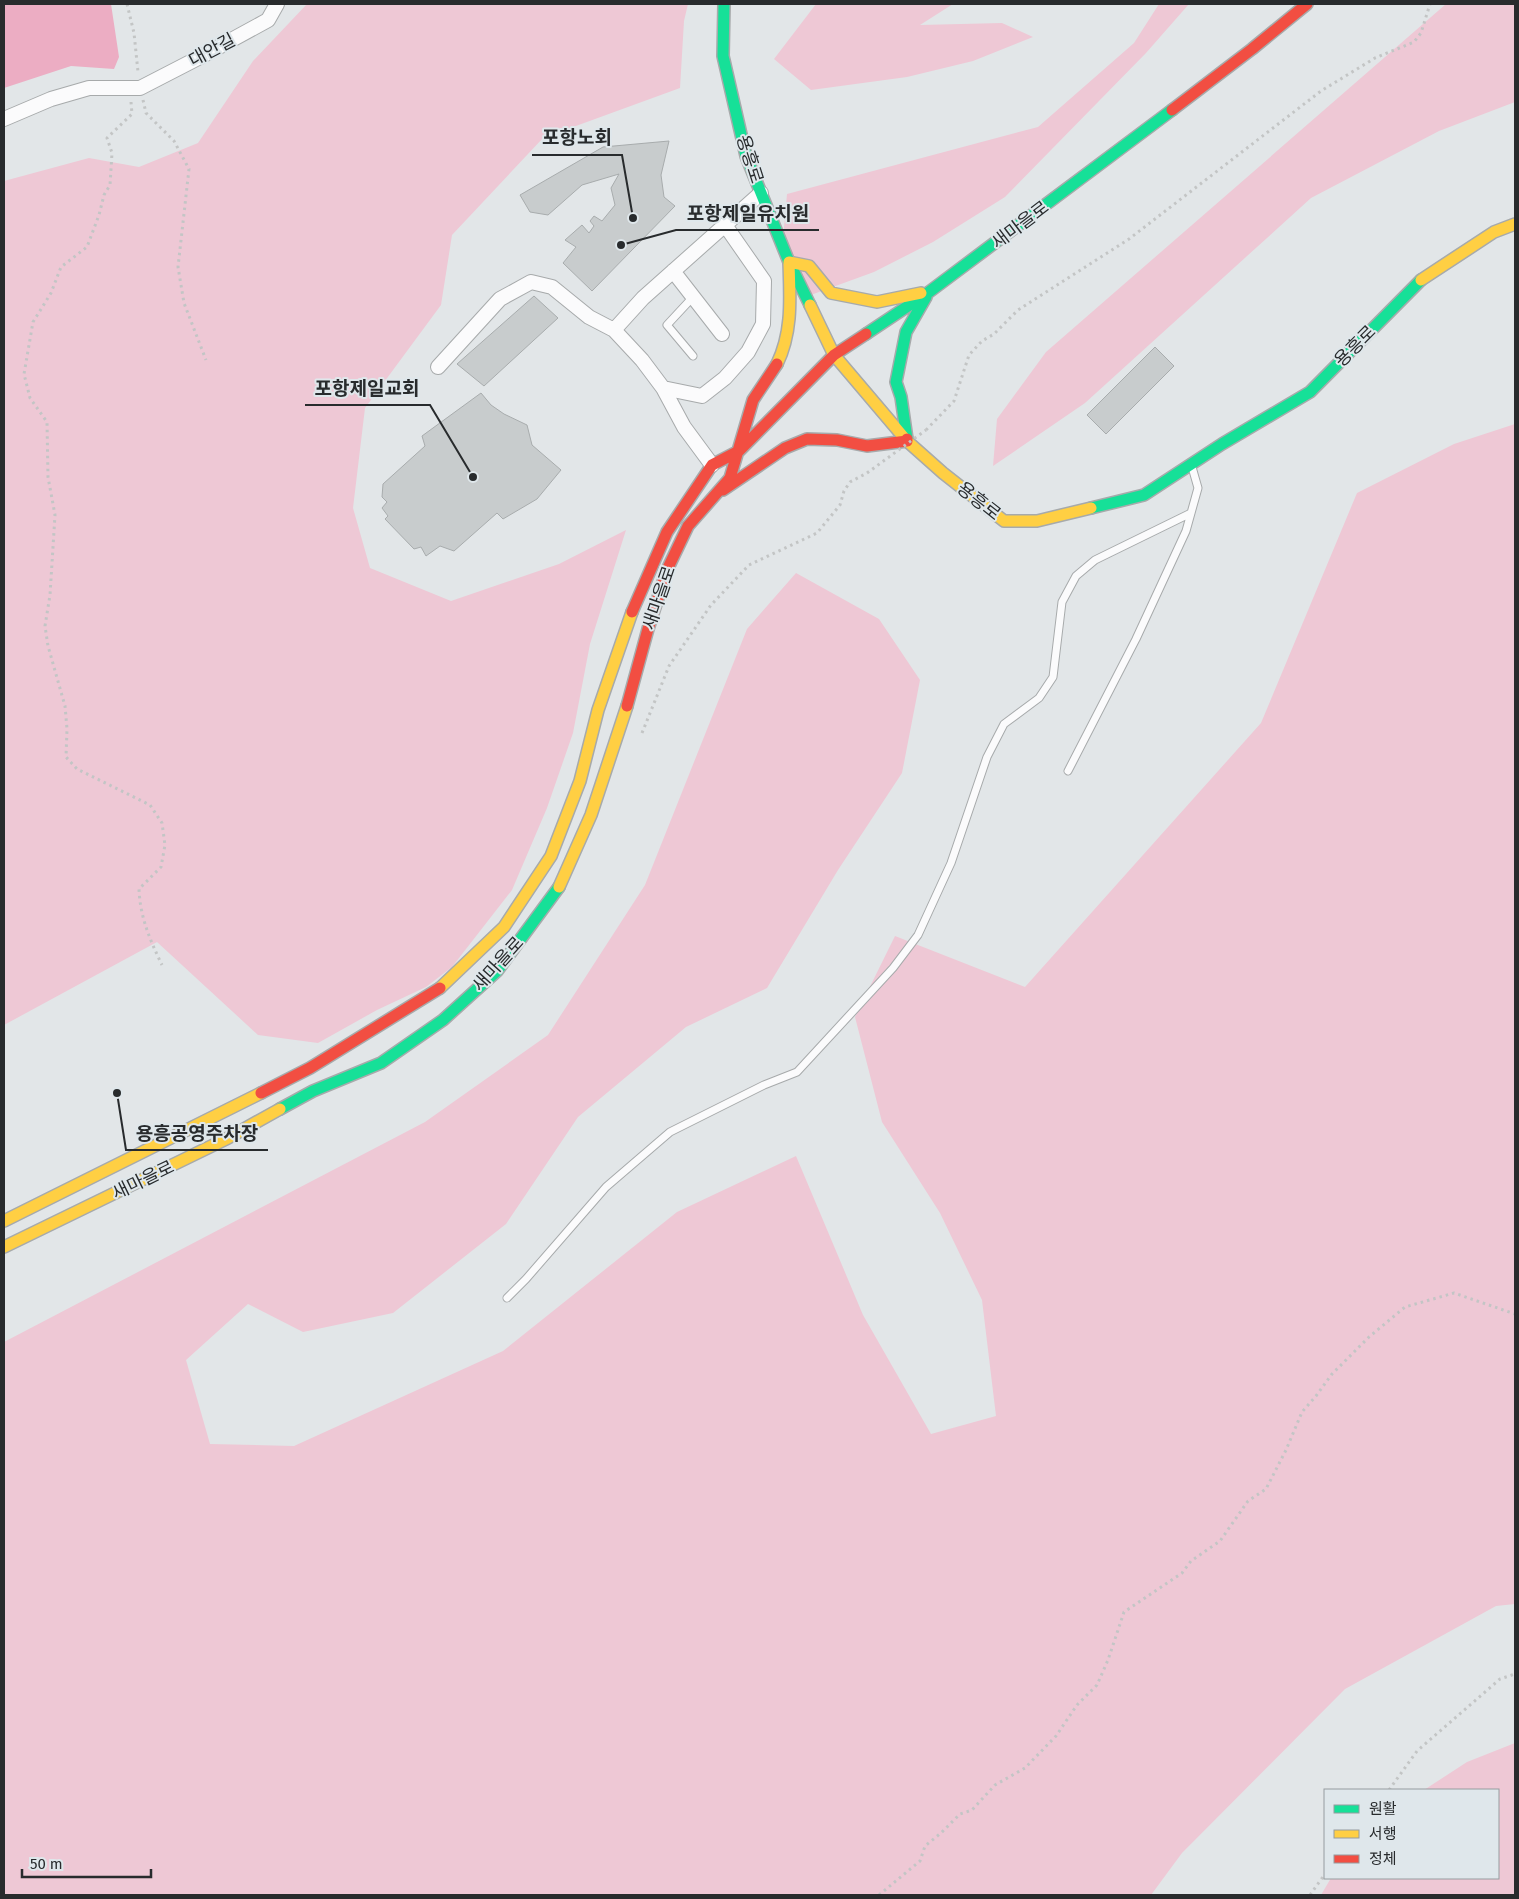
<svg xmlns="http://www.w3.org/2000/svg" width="1519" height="1899" font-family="'Fira Sans','Noto Sans KR',sans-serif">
	<rect width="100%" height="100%" fill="#e2e6e8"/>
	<path fill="#eec8d5" d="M307 4H688L684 21 680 88 543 138 452 235 441 305 365 408 353 508 370 568 451 601 559 564 626 530 590 644 573 733 547 808 512 890 452 967 426 987 377 1010 318 1043 258 1035 157 942 4 1025V181L89 158 139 167 198 143 253 61Z
		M816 4H953L920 25 1002 23 1033 37 973 61 907 77 811 90 774 59Z
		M1159 4H1189L1146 53 1005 197 933 242 874 272 808 296 782 250 787 194 1038 127 1134 43Z
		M1446 4H1515V102L1439 131 1311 198 1085 403 993 466 997 419 1046 352Z
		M1515 424V1604L1496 1606 1345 1689 1182 1853 1151 1895H4V1342L425 1122 548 1035 645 885 747 629 796 573 879 619 920 680 902 773 838 870 767 988 686 1027 578 1117 506 1224 393 1313 303 1332 248 1304 186 1360 210 1444 294 1446 503 1351 677 1212 796 1156 863 1315 931 1434 996 1416 982 1300 940 1213 882 1122 855 1017 895 936 1025 987 1261 723 1357 493 1454 444Z
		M1515 1743V1895H1321L1331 1878H1498V1790H1424L1467 1762Z"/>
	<path fill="#ecadc3" d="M4 4H111L119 57 114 69 71 66 4 88Z"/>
	<path fill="#c8cccd" stroke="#a8acad" d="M669 141 661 175 664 197 675 206 592 291 563 263 576 247 565 240 582 225 589 233 594 226 590 221 594 216 602 221 615 205 611 188 619 174 582 185 548 215 530 212 520 195 603 147Z
		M534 296 558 318 484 386 457 364Z
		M1155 347 1174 366 1106 434 1087 415Z
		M481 393 491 405 504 414 527 425 532 445 561 470 537 499 503 519 497 513 454 551 440 546 426 556 421 547 414 549 385 519 388 516 382 508 387 502 382 497 383 484 425 446 422 436Z"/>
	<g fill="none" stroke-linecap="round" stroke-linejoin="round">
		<g stroke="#a7aaab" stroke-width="9">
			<path id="lane" d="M693 356 667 325 693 297
				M1068 771 1136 639 1186 531 1198 488 1192 467
				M507 1298 526 1279 606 1187 670 1132 764 1085 797 1072 893 968 918 935 951 863 987 757 1004 724 1039 698 1053 677 1062 602 1076 576 1095 560 1191 513"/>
		</g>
		<g stroke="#a7aaab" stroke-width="16">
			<path id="street" d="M4 119 51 99 89 88H140L204 55 268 20 277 4
				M725 225 764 281 763 324 748 352 725 378 702 396 663 388 642 360 614 330 643 298 761 193
				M673 271 722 334
				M438 367 500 299 531 282 552 287 589 317 614 330
				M663 388 684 427 712 465"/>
		</g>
		<g stroke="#a7aaab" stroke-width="14">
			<path id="fast" d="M724 4 723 56 746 156 789 262 810 305
				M866 334 929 292 1172 110
				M907 439 901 397 896 382 906 332 926 297
				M1091 508 1144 495 1222 444 1310 392 1421 280
				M280 1109 313 1091 381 1063 443 1020 497 971 559 887"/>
		</g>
		<g stroke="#a7aaab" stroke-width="14">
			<path id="slow" d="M1421 280 1494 232 1515 224
				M810 305 834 355 907 441 943 473 1004 521H1037L1091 508
				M777 364C793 331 790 297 789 262L809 266 831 293 877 302 921 293
				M559 887 591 815 627 706
				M440 988 504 927 551 856 580 781 598 710 632 612
				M4 1221 261 1093
				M4 1247 228 1138 280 1109"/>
		</g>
		<g stroke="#a7aaab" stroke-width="14">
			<path id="jam" d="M1172 110 1252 49 1307 4
				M723 490 785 448 807 439 837 440 867 446 907 441V439
				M632 612 667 532 712 465 739 451 834 355 866 334
				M627 706 648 629 667 570 688 526 730 478 753 400 777 364
				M261 1093 310 1068 440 988"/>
		</g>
		<path stroke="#c3c5c5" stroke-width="3" stroke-dasharray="2.5 4" stroke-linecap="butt" d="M127 4 134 33 138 72
			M143 100 146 113 174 141 189 169 178 267 184 303 206 360
			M131 102 132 114 107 138 112 153 110 185 104 195 99 215 87 247 61 267 51 293 33 322 24 374 30 398 47 422 48 477 55 515 50 595 45 626 48 646 65 706 67 729 66 757 77 769 150 805 162 823 165 845 161 867 139 889C140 917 150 940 162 965
			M926 430 954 401 969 355 982 341 994 334 1018 310 1129 239 1321 91 1375 58 1414 42 1421 33 1430 4
			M642 733 669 666 711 605 749 565 817 533 840 505 844 491 850 482 867 473
			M1389 1790 1417 1751 1500 1679 1515 1674
			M879 1895 920 1861 925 1846 941 1833 960 1814 972 1810 995 1785 1025 1768 1056 1736 1077 1705 1097 1685 1108 1660 1124 1612 1182 1573 1191 1561 1220 1541 1248 1501 1266 1489 1286 1450 1302 1412 1316 1396 1332 1374 1369 1337 1405 1307 1454 1293 1515 1314
			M1310 1895 1325 1874"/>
		<use href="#lane" stroke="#fbfbfc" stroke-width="7"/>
		<use href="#street" stroke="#fbfbfc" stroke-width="14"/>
		<use href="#fast" stroke="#16e098" stroke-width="11"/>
		<use href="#slow" stroke="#ffcf43" stroke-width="11"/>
		<use href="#jam" stroke="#f24e42" stroke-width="11"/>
		<path stroke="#c3c5c5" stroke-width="3" stroke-dasharray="2.5 4" stroke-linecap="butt" d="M867 473 926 430"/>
	</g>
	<g text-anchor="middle" stroke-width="4" stroke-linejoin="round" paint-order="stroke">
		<g font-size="18" fill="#282b2d" stroke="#dfe7eb">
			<text transform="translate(212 50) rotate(-28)" y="6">대안길</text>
			<text transform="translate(750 159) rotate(72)" y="6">용흥로</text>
			<text transform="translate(1020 225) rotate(-37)" y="6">새마을로</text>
			<text transform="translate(1355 346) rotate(-45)" y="6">용흥로</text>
			<text transform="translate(979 501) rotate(38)" y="6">용흥로</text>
			<text transform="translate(659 598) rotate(-71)" y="6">새마을로</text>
			<text transform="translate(498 964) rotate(-48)" y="6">새마을로</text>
			<text transform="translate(143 1180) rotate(-26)" y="6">새마을로</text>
		</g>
	</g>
	<path fill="none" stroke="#282b2d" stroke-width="2" d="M633 218L622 155H532M621 245L676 230H819M473 477L430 405H305M117 1093L126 1150H268"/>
	<g fill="#282b2d" stroke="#dfe7eb" stroke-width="2">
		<circle cx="633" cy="218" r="5"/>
		<circle cx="621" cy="245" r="5"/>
		<circle cx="473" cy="477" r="5"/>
		<circle cx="117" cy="1093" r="5"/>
	</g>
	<g font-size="19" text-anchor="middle" font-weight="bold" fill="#282b2d" stroke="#dfe7eb" stroke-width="4" stroke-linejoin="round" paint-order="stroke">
		<text x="577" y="144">포항노회</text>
		<text x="748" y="220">포항제일유치원</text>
		<text x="367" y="395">포항제일교회</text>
		<text x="197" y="1140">용흥공영주차장</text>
	</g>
	<rect width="1519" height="1899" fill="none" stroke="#282b2d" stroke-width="10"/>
	<rect x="1324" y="1789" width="175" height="90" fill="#dfe7eb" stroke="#969c9f"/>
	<rect x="1334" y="1805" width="25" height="8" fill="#16e098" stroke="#969c9f"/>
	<text x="1369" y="1814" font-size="15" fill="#282b2d">원활</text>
	<rect x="1334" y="1830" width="25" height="8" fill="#ffcf43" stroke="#969c9f"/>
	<text x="1369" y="1839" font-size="15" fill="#282b2d">서행</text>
	<rect x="1334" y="1855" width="25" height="8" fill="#f24e42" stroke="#969c9f"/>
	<text x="1369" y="1864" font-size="15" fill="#282b2d">정체</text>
	<path d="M22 1869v8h129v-8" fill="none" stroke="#282b2d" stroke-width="2.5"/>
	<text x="30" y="1869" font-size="15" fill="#282b2d" stroke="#dfe7eb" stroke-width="4" paint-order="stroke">50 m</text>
</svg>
